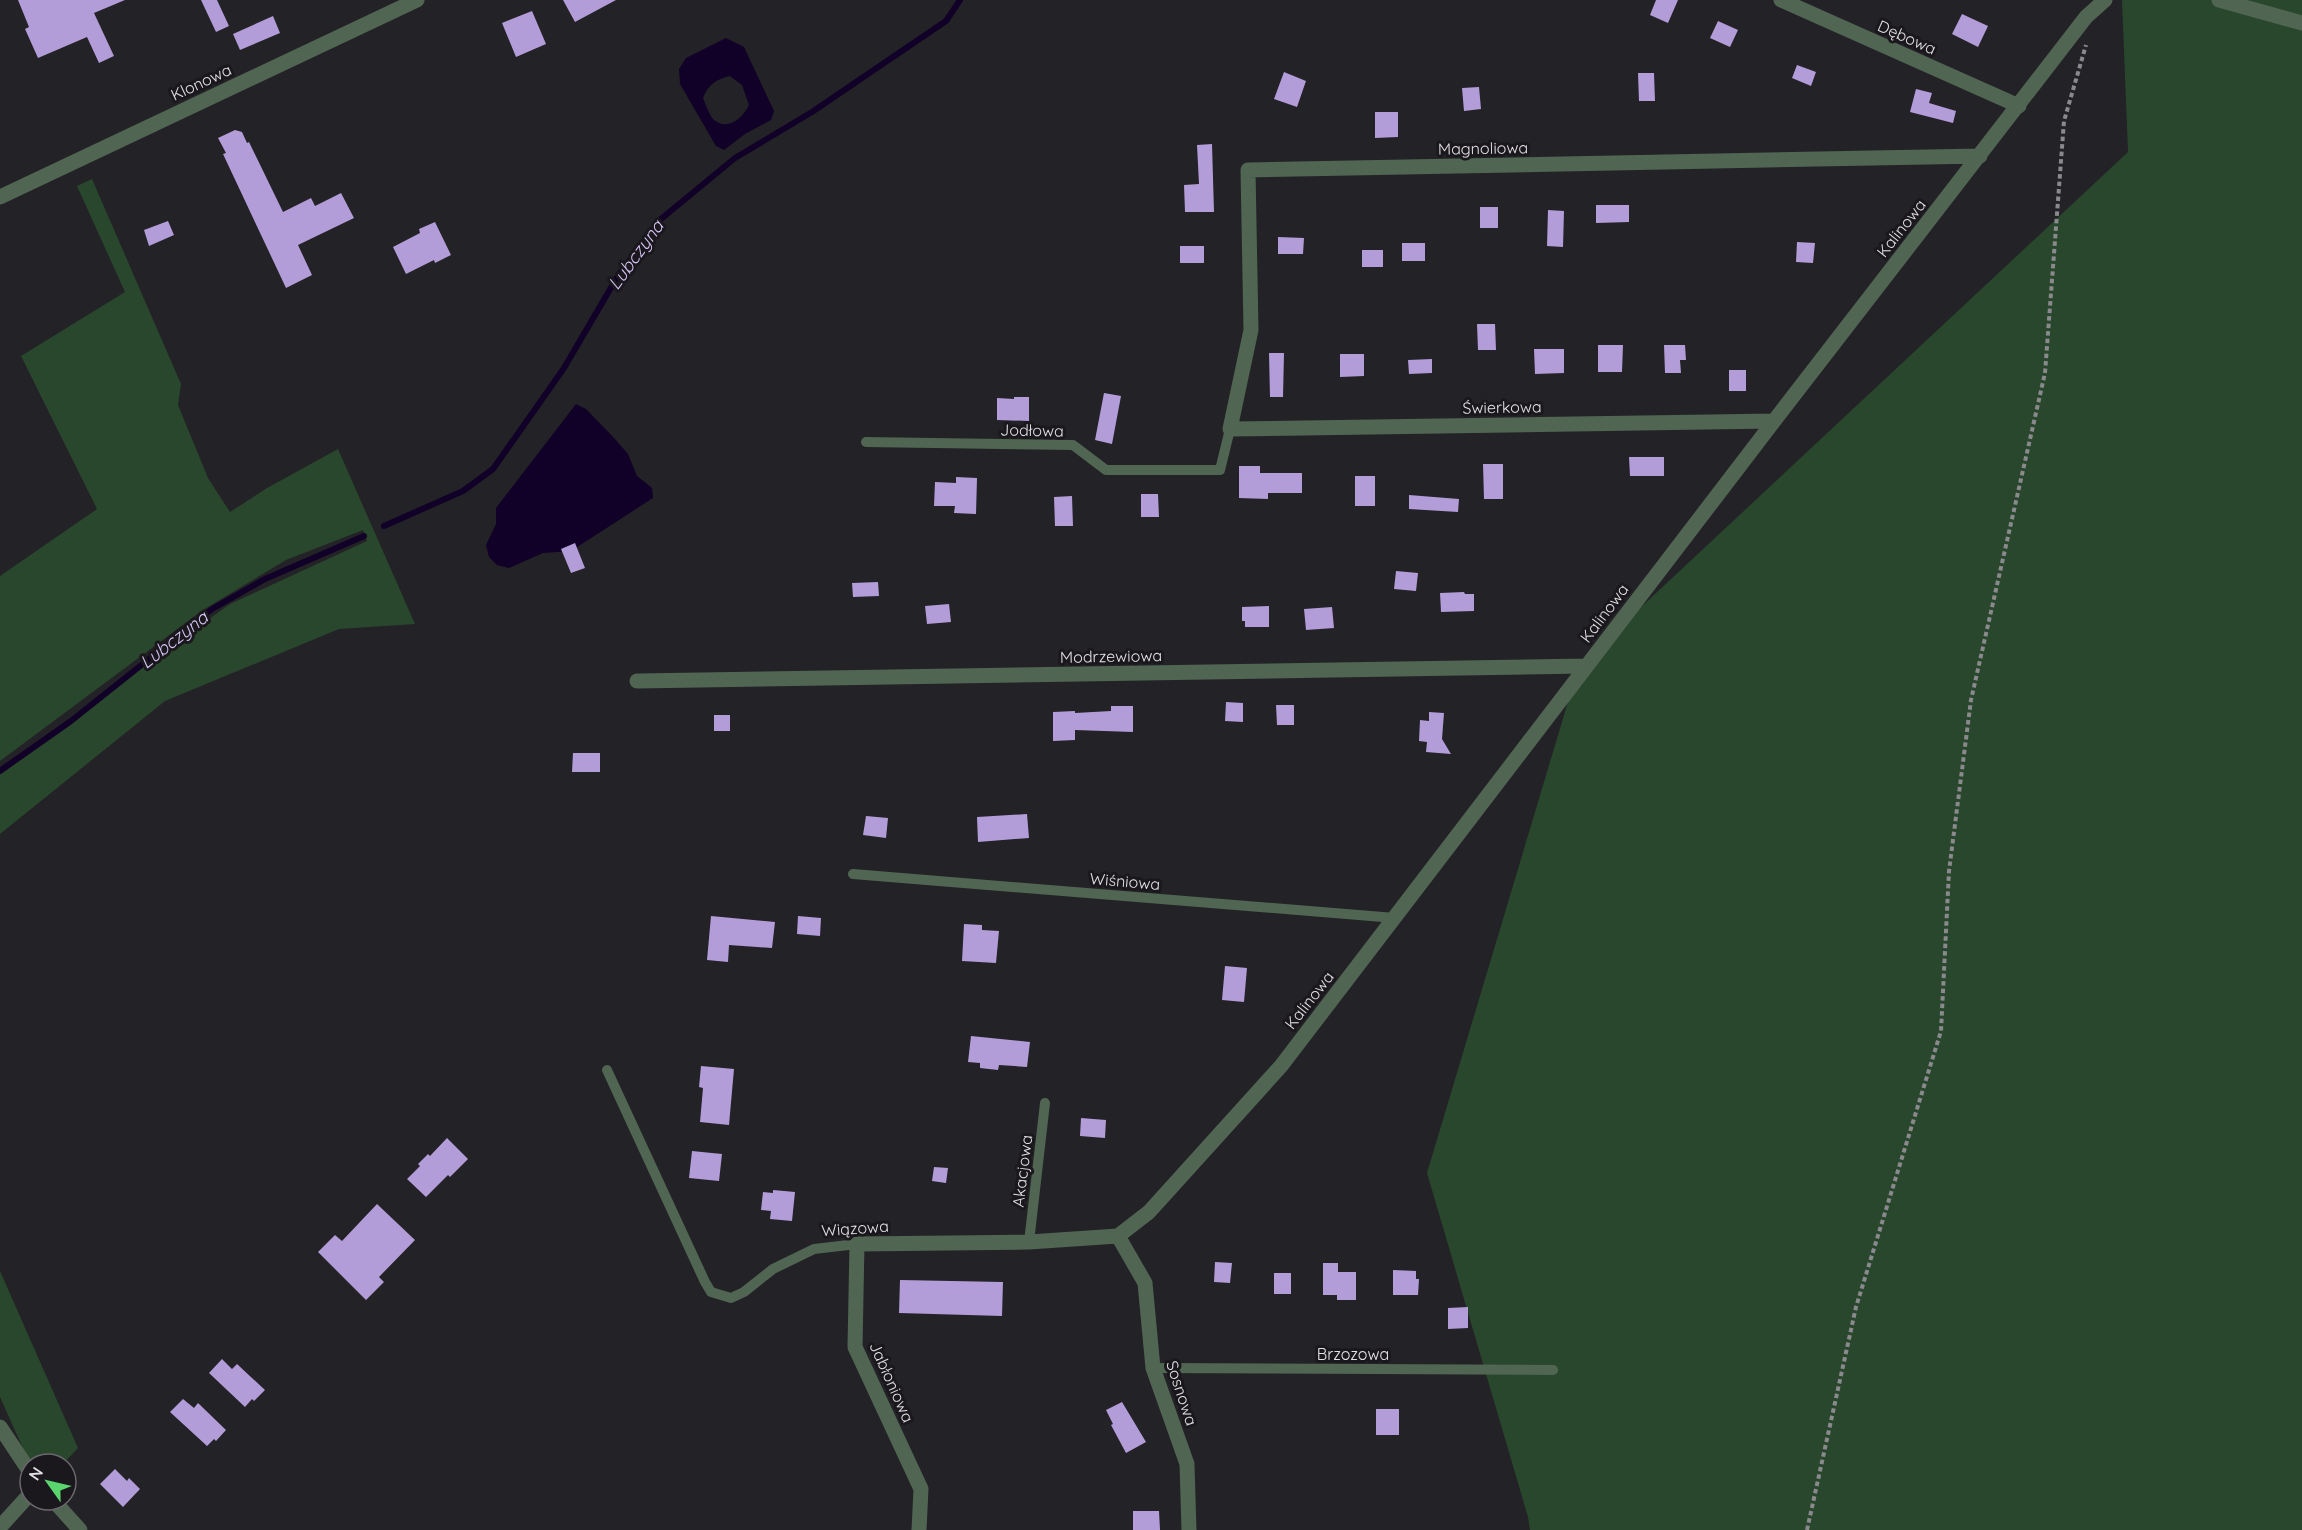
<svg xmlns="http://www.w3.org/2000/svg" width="2302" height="1530" font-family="Quicksand,sans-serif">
	<rect width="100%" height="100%" fill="#232227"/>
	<path fill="#29472c" d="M2122 0H2302V1530H1530L1528 1517 1427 1173 1579 665 2128 152Z
		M92 179 181 384 178 405 208 478 230 512 267 488 338 449 415 624 339 629 165 701 0 834V774L122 681 230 604 367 541 363 530 286 560 203 610 0 761V576L97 509 21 356 125 292 77 186Z
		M0 1271 78 1448 63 1464H30L0 1397Z"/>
	<path fill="#110027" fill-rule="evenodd" d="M726 38 744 47 774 111 771 120 745 134 724 150 716 146 680 84 679 69 686 58ZM730 76 742 85 749 105C743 118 728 131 714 120 709 115 706 105 703 98 708 85 716 79 730 76Z
		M576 404 586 409 615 439 628 454 637 476 652 488 653 498 571 551 543 553 509 568 497 565 489 557 486 545 496 524V508Z"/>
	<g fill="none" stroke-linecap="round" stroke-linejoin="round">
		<path stroke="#110027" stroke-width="6" d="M384 526 463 491 493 469 564 368 619 274 661 219 735 158 812 112 946 21 960 0
			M0 771 71 721 212 609 265 579 364 536"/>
	</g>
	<path fill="#b39dd9" d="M18 0H125L94 13 114 56 99 63 87 37 38 58 25 29 29 27Z
		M201 0H217L229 26 216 32Z
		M563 0H616L575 22Z
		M1656 0H1678L1668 23 1650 15Z
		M532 11 546 44 516 57 502 23Z
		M1962 14 1988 26 1978 47 1952 34Z
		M273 16 280 33 240 50 233 34Z
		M1718 21 1738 30 1730 47 1710 38Z
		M1797 65 1816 72 1811 86 1792 78Z
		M1284 72 1306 81 1297 107 1274 99Z
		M1638 73H1654L1655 101H1639Z
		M1479 87 1481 109 1464 111 1462 88Z
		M1916 89 1932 93 1929 103 1956 111 1953 123 1910 112Z
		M1375 112H1398V137L1375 138Z
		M235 130 242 132 247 143 249 142 283 212 311 198 315 206 341 193 354 218 298 245 312 275 286 288 223 154 226 153 218 138Z
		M1212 144 1214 212H1185L1184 185 1199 184 1197 145Z
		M1596 205H1629V222L1596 223Z
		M1480 207H1498V228H1480Z
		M1548 210 1564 211 1563 247 1547 246Z
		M168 221 174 235 149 246 144 230Z
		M435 222 451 255 435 263 434 260 406 274 393 247 420 233 419 229Z
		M1278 237 1304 238 1303 254H1278Z
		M1797 242 1815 243 1813 263 1796 262Z
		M1402 243H1425V261H1402Z
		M1180 246H1204V263H1180Z
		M1362 250H1383V267H1362Z
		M1477 324H1495L1496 350H1478Z
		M1598 345H1623L1622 372H1598Z
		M1664 345H1685L1686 360H1680L1681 373H1665Z
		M1534 349H1564V373L1535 374Z
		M1269 353H1284L1283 397H1270Z
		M1340 354H1364V376L1340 377Z
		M1432 359V373L1409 374 1408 360Z
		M1729 370H1746V391H1729Z
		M1104 393 1121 396 1112 444 1095 440Z
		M1014 397H1029V421L997 420V398L1014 399Z
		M1629 457H1664V476H1630Z
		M1483 464H1503V499H1484Z
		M1239 466H1260V473H1302V493H1268V499L1239 498Z
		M1355 476H1375V506H1355Z
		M956 477 977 478 976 514 954 513 955 506H934L935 482 956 483Z
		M1141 494H1158L1159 517H1141Z
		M1409 495 1459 499 1458 512 1409 509Z
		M1072 496 1073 526H1055L1054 497Z
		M575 543 585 568 571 573 561 549Z
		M1396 571 1418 573 1416 591 1394 589Z
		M878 582 879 596 853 597 852 583Z
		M1464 592 1465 594H1474V611L1441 612 1440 593Z
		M949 604 951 622 927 624 925 606Z
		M1269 606V627H1245V621H1242V607Z
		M1332 607 1334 628 1306 630 1304 609Z
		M1226 702 1243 703V722L1225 721Z
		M1276 705H1294V725H1277Z
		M1111 706H1133V732L1075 730V740L1053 741V712L1075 711V713L1111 711Z
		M1429 712 1444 713 1442 739 1451 754 1426 752 1427 742 1419 741 1420 720 1429 721Z
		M714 715H730V731H714Z
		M573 753H600V772H572Z
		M1027 814 1029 838 978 842 977 817Z
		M866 816 888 818 886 838 863 835Z
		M711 916 775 922 772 948 729 945 728 962 707 960Z
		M798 916 821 918 820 936 797 934Z
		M964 924 982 925V930L999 931 996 963 962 961Z
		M1225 966 1247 968 1244 1002 1222 1000Z
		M971 1036 1030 1042 1027 1067 999 1065 998 1070 980 1068V1063L968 1062Z
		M701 1066 734 1069 729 1125 700 1122 703 1088 699 1087Z
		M1081 1118 1106 1120 1105 1138 1080 1136Z
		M447 1138 468 1159 450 1177 448 1175 426 1197 407 1179 420 1166 418 1164 428 1154 430 1156Z
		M692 1151 722 1154 719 1181 689 1178Z
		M934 1167 948 1168 946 1183 932 1181Z
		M773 1190 795 1192 792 1221 770 1219 771 1211 761 1210 763 1192 773 1193Z
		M377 1204 415 1240 379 1277 384 1282 366 1300 318 1252 335 1235 342 1241Z
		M1215 1262 1232 1263 1230 1283 1214 1282Z
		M1323 1263H1338V1272H1356V1300H1337V1295H1323Z
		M1393 1270 1416 1271V1279H1419L1418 1295H1393Z
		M1274 1273H1291V1294H1274Z
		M900 1280 1003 1282 1002 1316 899 1313Z
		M1468 1307V1328L1448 1329V1308Z
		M222 1359 232 1369 237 1364 265 1390 254 1401 252 1399 245 1407 209 1373Z
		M183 1399 194 1408 198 1403 226 1430 216 1441 214 1439 207 1446 170 1412Z
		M1122 1402 1146 1442 1126 1453 1111 1425 1113 1424 1106 1410Z
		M1376 1409H1399V1435H1376Z
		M115 1469 127 1481 129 1478 140 1489 123 1507 100 1484Z
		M1133 1511H1159L1160 1530H1133Z"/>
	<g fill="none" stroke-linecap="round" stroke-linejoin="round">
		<path stroke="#8a898d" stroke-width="4" stroke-dasharray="4.5 3" stroke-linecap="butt" d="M1807 1530 1856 1307 1941 1031 1949 871 1971 700 2045 373 2064 121 2086 45"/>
		<path stroke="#506552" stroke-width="10" d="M866 442 1073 445 1106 470H1220L1230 429
			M853 874 1395 918
			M607 1070 705 1282 711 1292 731 1298 744 1292 773 1269 814 1249 857 1244
			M1029 1242 1045 1103
			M1153 1368 1553 1370"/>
		<path stroke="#506552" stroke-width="15" d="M1781 0 2019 106
			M2219 0 2302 23
			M1774 421 1230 429 1251 330 1248 170 1980 156
			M637 681 1586 666
			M1118 1236 1149 1212 1281 1066 1774 421 2086 17 2105 0
			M1118 1236 1145 1283 1153 1368 1187 1464 1189 1530
			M0 1427 30 1472
			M53 1500 80 1530
			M0 1527 30 1494
			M919 1530 921 1489 855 1347 857 1244 1029 1242 1118 1236"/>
		<path stroke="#506552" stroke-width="15" d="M0 197 417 0"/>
	</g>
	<g text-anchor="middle" stroke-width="6" stroke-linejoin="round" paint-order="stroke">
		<g font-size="16" fill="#e2e1e4" stroke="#1a181d">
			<text transform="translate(1907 37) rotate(24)" y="6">Dębowa</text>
			<text transform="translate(201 82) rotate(-25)" y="6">Klonowa</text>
			<text transform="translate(1483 148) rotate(-1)" y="6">Magnoliowa</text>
			<text transform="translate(1901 228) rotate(-52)" y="6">Kalinowa</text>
			<text transform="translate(1502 407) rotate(-1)" y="6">Świerkowa</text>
			<text transform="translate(1032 430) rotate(1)" y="6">Jodłowa</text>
			<text transform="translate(1604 613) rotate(-53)" y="6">Kalinowa</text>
			<text transform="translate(1111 656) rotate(-1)" y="6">Modrzewiowa</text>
			<text transform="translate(1125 881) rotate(5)" y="6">Wiśniowa</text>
			<text transform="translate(1309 1000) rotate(-52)" y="6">Kalinowa</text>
			<text transform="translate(1022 1171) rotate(-83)" y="6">Akacjowa</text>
			<text transform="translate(855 1228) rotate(-4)" y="6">Wiązowa</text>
			<text x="1353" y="1360">Brzozowa</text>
			<text transform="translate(892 1382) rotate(66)" y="6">Jabłoniowa</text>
			<text transform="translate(1182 1393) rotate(72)" y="6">Sosnowa</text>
		</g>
		<g font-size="18" font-style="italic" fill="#d9c7f9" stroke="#1a181d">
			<text transform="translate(636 255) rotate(-54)" y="6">Lubczyna</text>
			<text transform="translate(174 640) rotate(-38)" y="6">Lubczyna</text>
		</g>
	</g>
	<g transform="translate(48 1482) rotate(304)"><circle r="28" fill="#1a181d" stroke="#6a686d" stroke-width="1.5"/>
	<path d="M0-4.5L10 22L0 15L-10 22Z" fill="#5bd56e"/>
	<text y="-9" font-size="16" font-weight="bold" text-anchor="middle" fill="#e2e1e4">N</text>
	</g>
</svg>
